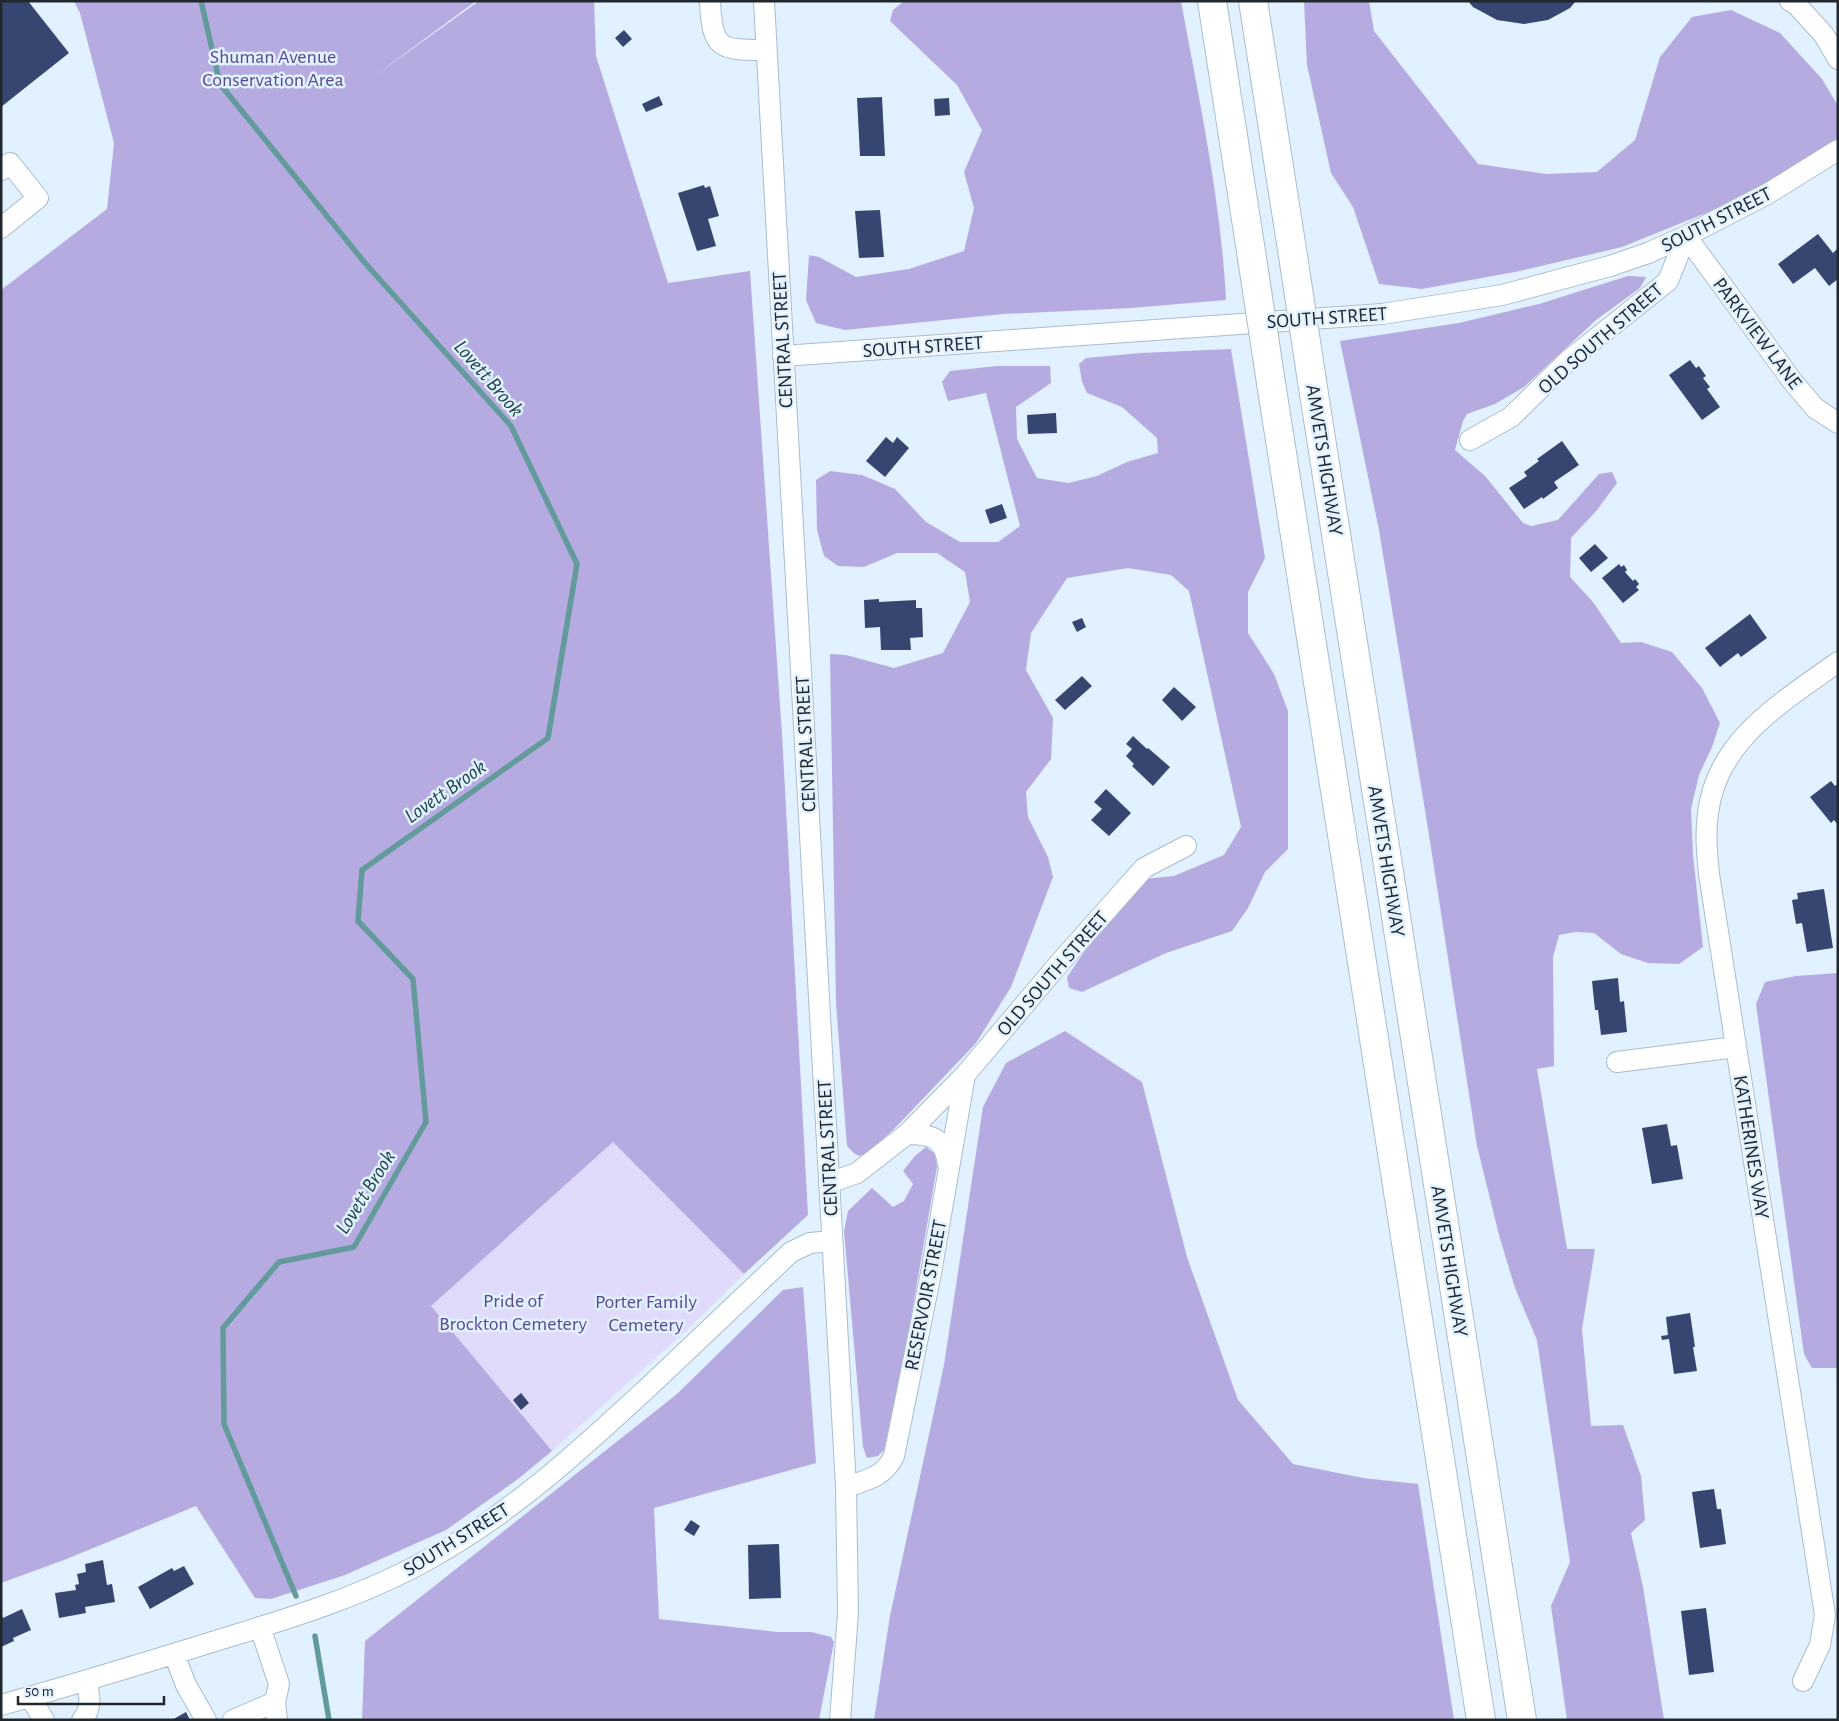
<svg xmlns="http://www.w3.org/2000/svg" width="1839" height="1721" font-family="'Alegreya Sans',sans-serif">
	<rect width="100%" height="100%" fill="#e1f1ff"/>
	<path fill="#e0dafb" d="M613 1142 744 1274 689 1328 552 1451 430 1306 478 1261 517 1229Z"/>
	<path fill="#b5abe1" d="M74 1H476L373 77 479 1H594L596 56 668 283 750 271 782 734 808 1215 744 1274 613 1142 431 1306 552 1451 518 1479 446 1530 345 1575 271 1599 255 1598 196 1506 64 1560 1 1583V290L107 209 114 143 80 13Z
		M904 1H1181C1199 100 1221 200 1226 300L1131 308 1003 314 845 330 816 323 806 300 809 255 819 257 856 277 909 269 964 251 974 208 964 172 982 130 957 85 890 21 893 10Z
		M1304 1H1369L1374 31 1478 164 1546 174 1597 172 1635 140 1660 57 1692 17 1731 10 1780 33 1822 79 1838 106V141L1782 175 1711 211 1622 247 1520 271 1422 289 1379 284 1353 207 1331 173 1307 65Z
		M1628 276 1646 277 1640 288 1596 320 1524 387 1495 404 1467 414 1463 421 1455 450 1485 476 1523 523 1531 526 1558 520 1599 474 1612 472 1617 483 1597 510 1571 538 1570 577 1593 602 1621 643 1641 642 1672 652 1702 688 1720 723 1712 747 1699 775 1691 809 1693 855 1703 947 1679 964 1648 963 1621 954 1594 933 1576 932 1559 935 1553 957 1554 1066 1537 1069 1567 1249H1595L1582 1329 1591 1426 1623 1425 1641 1476 1645 1520 1631 1533 1643 1587 1664 1720H1567L1551 1606 1570 1562 1537 1340 1515 1288 1499 1235 1477 1146 1429 835 1379 530 1340 341 1459 323 1539 304Z
		M1231 349 1265 558 1248 592V633L1274 674 1288 711V849L1265 872 1248 908 1232 931 1166 953 1082 992 1069 988 1067 977 1089 945 1144 879 1174 876 1224 855 1241 827 1189 591 1171 575 1128 568 1067 578 1031 633 1026 670 1053 718 1051 759 1026 792 1028 817 1048 857 1053 877 1011 987 976 1043 894 1129 867 1153 860 1156 855 1154 847 1146 836 1003 830 654 846 655 894 668 943 653 970 602 965 572 937 553H897L864 567 838 566 824 556 817 530 816 480 830 471 862 475 895 489 926 522 960 542H998L1020 526 986 393 948 401 942 382 950 371 997 366H1050L1051 383 1016 407 1017 439 1037 478 1068 483 1097 476 1127 462 1158 453 1157 438 1122 407 1087 393 1082 382 1079 364 1086 358 1141 353Z
		M1838 973V1368H1812L1804 1354 1756 1004 1765 982 1796 976Z
		M1065 1031 1142 1082 1187 1257 1238 1400 1293 1464 1363 1478 1418 1484 1454 1720H874L890 1616 944 1365 983 1107 1006 1063Z
		M926 1147 935 1154 937 1167 903 1364 884 1450 878 1456 867 1458 863 1447 844 1231 848 1211 872 1188 893 1207 904 1201 913 1184 903 1171 915 1156Z
		M803 1287 816 1463 654 1508 659 1619 777 1632H811L831 1637 834 1642 819 1720H362L365 1641 677 1394 783 1290Z"/>
	<g fill="none" stroke-linecap="round" stroke-linejoin="round">
		<path stroke="#639b9d" stroke-width="5.5" d="M201 1 220 84 365 263 511 426 577 564 548 738 362 870 358 921 413 979 426 1122 354 1247 279 1262 223 1328 224 1424 296 1596
			M315 1636 329 1720"/>
	</g>
	<path fill="#374671" d="M1 1H28L69 53 1 107Z
		M1468 1H1576L1570 8 1548 20 1524 24 1497 20 1473 7Z
		M624 30 632 39 623 47 615 38Z
		M659 96 663 105 646 112 642 104Z
		M882 97 885 156H860L857 98Z
		M949 98 950 115 935 116 934 99Z
		M704 185 705 188 710 186 719 216 708 219 716 246 697 251 678 193Z
		M880 210 884 257 859 258 855 211Z
		M1818 234 1833 253 1838 248V279L1829 286 1815 268 1793 284 1778 264Z
		M1690 360 1696 368 1699 366 1706 376 1703 378 1710 387 1707 389 1720 407 1702 420 1669 375Z
		M1056 413 1057 433 1028 434 1027 415Z
		M886 437 893 443 897 437 909 448 885 477 866 461Z
		M1562 441 1579 465 1554 482 1558 488 1543 499 1542 497 1524 509 1509 488 1527 476 1524 472 1539 461 1537 459Z
		M1002 504 1007 518 990 524 985 510Z
		M1595 544 1608 558 1591 572 1579 558Z
		M1619 564 1621 567 1624 565 1627 570 1625 572 1633 581 1635 579 1639 584 1636 587 1639 590 1623 603 1602 578Z
		M879 599V602L916 600V608H922L923 637 910 638 911 650H881L880 627 865 628 864 600Z
		M1750 614 1767 638 1741 657 1738 653 1720 667 1705 648Z
		M1082 618 1086 627 1077 632 1072 622Z
		M1082 676 1092 686 1065 710 1055 700Z
		M1174 687 1196 707 1182 721 1162 700Z
		M1133 736 1147 749 1148 748 1170 767 1153 786 1132 766 1134 764 1126 756 1132 749 1126 744Z
		M1831 781 1835 786 1838 784V825L1834 820 1831 823 1810 797Z
		M1106 789 1131 813 1109 836 1091 820 1102 809 1094 802Z
		M1824 889 1833 948 1807 952 1802 923 1796 924 1792 900 1798 899 1797 893Z
		M1618 978 1620 1002 1624 1001 1627 1032 1601 1035 1598 1010H1595L1592 981Z
		M1667 1124 1671 1146 1677 1145 1683 1179 1652 1184 1642 1128Z
		M1690 1313 1695 1347H1693L1697 1371 1674 1374 1669 1339 1662 1340 1661 1336 1668 1335 1666 1317Z
		M521 1393 529 1403 521 1410 513 1400Z
		M1714 1489 1717 1509H1721L1726 1544 1700 1548 1692 1492Z
		M691 1520 700 1526 694 1536 684 1530Z
		M779 1544 781 1598 749 1599 748 1545Z
		M103 1560 107 1585 112 1584 115 1602 85 1607 86 1613 59 1618 55 1593 76 1590 75 1585 79 1584 77 1574 86 1572 85 1564Z
		M184 1566 194 1584 150 1609 138 1587 172 1568 174 1571Z
		M1706 1608 1714 1672 1689 1675 1681 1611Z
		M22 1609 31 1630 13 1638 14 1641 1 1647V1613L3 1618Z
		M186 1712 190 1720H172Z"/>
	<g fill="none" stroke-linecap="round" stroke-linejoin="round">
		<g stroke="#a9bccd" stroke-width="22">
			<path id="minor" d="M710 1C712 50 720 50 766 50
				M764 1 846 1487 848 1613 840 1720
				M1790 1 1795 3 1824 35 1838 59
				M1 170 10 163 38 198 1 228
				M1686 236 1793 382 1815 408 1838 423
				M783 356 1382 314 1502 295 1610 266 1648 253 1686 236 1769 193 1838 150
				M1470 440 1511 417 1569 360 1668 281 1686 236
				M1617 1062 1736 1047
				M907 1134C932 1134 945 1138 948 1165
				M829 1183 857 1173 907 1134 965 1075 1057 966 1144 868 1186 846
				M846 1487C867 1480 884 1477 894 1456L931 1273 965 1075
				M260 1627 279 1684 275 1702 277 1720
				M174 1654 186 1685 206 1720
				M1803 1681 1820 1645 1825 1615 1709 874C1707 854 1705 834 1708 813 1717 739 1783 702 1838 662
				M30 1697 44 1720
				M1 1705C76 1684 151 1661 225 1638 294 1617 365 1595 429 1559 514 1512 585 1446 656 1380 701 1337 746 1295 791 1252L810 1243 832 1241
				M82 1720C93 1708 89 1695 87 1681
				M233 1720 275 1702"/>
		</g>
		<g stroke="#a9bccd" stroke-width="30">
			<path id="highway" d="M1212 1 1252 258
				M1253 1 1293 256
				M1312 381 1522 1720
				M1271 383 1481 1720"/>
		</g>
		<use href="#minor" stroke="#fff" stroke-width="20"/>
		<use href="#highway" stroke="#fff" stroke-width="28"/>
		<g stroke="#a9bccd" stroke-width="30" stroke-linecap="butt">
			<path id="highway-bridge" d="M1293 256 1312 381
				M1252 258 1271 383"/>
		</g>
		<use href="#highway-bridge" stroke="#fff" stroke-width="28"/>
	</g>
	<g text-anchor="middle" stroke-width="5" stroke-linejoin="round" paint-order="stroke">
		<g font-size="20" fill="#59498c" stroke="#e1f1ff">
			<text x="273" y="63">Shuman Avenue<tspan x="273" dy="23">Conservation Area</tspan></text>
			<text x="513" y="1307">Pride of<tspan x="513" dy="23">Brockton Cemetery</tspan></text>
			<text x="646" y="1308">Porter Family<tspan x="646" dy="23">Cemetery</tspan></text>
		</g>
		<g font-size="20" fill="#20282e" stroke="#e1f1ff">
			<text transform="translate(1716 219) rotate(-27)" y="7">SOUTH STREET</text>
			<text transform="translate(1327 317) rotate(-4)" y="7">SOUTH STREET</text>
			<text transform="translate(1758 333) rotate(53)" y="7">PARKVIEW LANE</text>
			<text transform="translate(1600 338) rotate(-41)" y="7">OLD SOUTH STREET</text>
			<text transform="translate(782 340) rotate(-93)" y="7">CENTRAL STREET</text>
			<text transform="translate(923 346) rotate(-4)" y="7">SOUTH STREET</text>
			<text transform="translate(1325 460) rotate(81)" y="7">AMVETS HIGHWAY</text>
			<text transform="translate(805 744) rotate(-93)" y="7">CENTRAL STREET</text>
			<text transform="translate(1387 861) rotate(81)" y="7">AMVETS HIGHWAY</text>
			<text transform="translate(1052 973) rotate(-49)" y="7">OLD SOUTH STREET</text>
			<text transform="translate(1752 1147) rotate(81)" y="7">KATHERINES WAY</text>
			<text transform="translate(827 1148) rotate(-93)" y="7">CENTRAL STREET</text>
			<text transform="translate(1450 1261) rotate(81)" y="7">AMVETS HIGHWAY</text>
			<text transform="translate(925 1295) rotate(-79)" y="7">RESERVOIR STREET</text>
			<text transform="translate(456 1539) rotate(-32)" y="7">SOUTH STREET</text>
		</g>
		<g font-size="21" font-style="italic" fill="#1e4344" stroke="#e1f1ff">
			<text transform="translate(489 378) rotate(49)" y="7">Lovett Brook</text>
			<text transform="translate(445 791) rotate(-35)" y="7">Lovett Brook</text>
			<text transform="translate(365 1192) rotate(-58)" y="7">Lovett Brook</text>
		</g>
	</g>
	<rect width="1839" height="1721" fill="none" stroke="#20282e" stroke-width="5"/>
	<path d="M18 1696v8h146v-8" fill="none" stroke="#20282e" stroke-width="2.5"/>
	<text x="25" y="1696" font-size="15" fill="#20282e" stroke="#e1f1ff" stroke-width="4" paint-order="stroke">50 m</text>
</svg>
